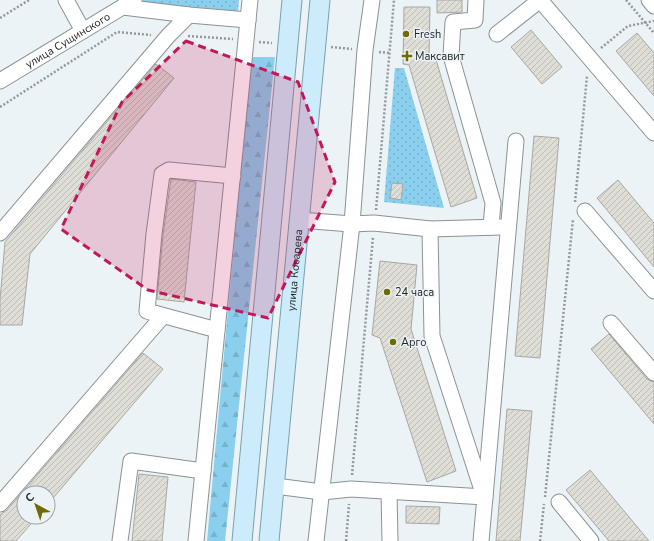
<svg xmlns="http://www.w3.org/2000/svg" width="654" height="541" font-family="'Nunito Sans',sans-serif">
	<defs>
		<pattern id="grass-dots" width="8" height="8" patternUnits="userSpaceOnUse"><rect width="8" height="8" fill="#8acfed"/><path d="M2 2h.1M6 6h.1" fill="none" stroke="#77b2cb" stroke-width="1.8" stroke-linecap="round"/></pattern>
		<pattern id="forest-firs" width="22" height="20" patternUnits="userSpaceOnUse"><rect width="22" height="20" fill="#8acfed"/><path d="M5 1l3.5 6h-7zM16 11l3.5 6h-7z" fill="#77b2cb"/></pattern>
		<pattern id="building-hatch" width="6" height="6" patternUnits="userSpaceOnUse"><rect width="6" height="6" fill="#deded6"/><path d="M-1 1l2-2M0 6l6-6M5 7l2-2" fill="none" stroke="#bebeb8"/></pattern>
	</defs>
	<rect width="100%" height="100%" fill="#ebf3f7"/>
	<path fill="url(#grass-dots)" d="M143 0H239L238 11 139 2Z
		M395 68H404L444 208 384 202Z"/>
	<path fill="url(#forest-firs)" d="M251 57H275L225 541H207Z"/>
	<path fill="url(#building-hatch)" stroke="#a8a8a0" d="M437 0H462V12L437 13Z
		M404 7H430L429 55 434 53 477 198 451 207 409 65 403 64Z
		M531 30 562 67 542 84 511 47Z
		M637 33 654 53V96L616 51Z
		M156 64 174 78 30 254 22 325H0V300L5 242Z
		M534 136 559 138 540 358 515 356Z
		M171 179 196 182 184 302 157 299 163 235Z
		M618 180 654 223V267L597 198Z
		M392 183 403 184 401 200 390 198Z
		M380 261 417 265 411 329 456 471 427 482 380 338 372 335Z
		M609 334 647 379 654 382V424L591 349Z
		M143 353 163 369 48 504V493H24V517H37L16 541H0V515L7 510Z
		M507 409 532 411 520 541H496Z
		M590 470 649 541H609L566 490Z
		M139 474 168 477 162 541H132Z
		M406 506 440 507 439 524 406 523Z"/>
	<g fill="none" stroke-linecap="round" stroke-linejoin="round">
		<g stroke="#8a9295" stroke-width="17">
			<g id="minor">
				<path d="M66 0 83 31"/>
				<path d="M476 0 475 20 453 22 451 56 493 203 491 227"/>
				<path d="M540 0 654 133"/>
				<path d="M649 0 654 6"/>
				<path d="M123 7 189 15 248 20"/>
				<path d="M497 34 540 0"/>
				<path id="s1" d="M0 81 134 0"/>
				<path d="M585 211 654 291"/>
				<path d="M299 220 352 224 374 223 430 229 501 227"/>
				<path d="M430 229 432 336 482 490"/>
				<path d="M0 233 168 36 189 15"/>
				<path d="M154 313 217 330"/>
				<path d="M611 323 654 373"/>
				<path d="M275 486 322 492 351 489 485 497 481 541"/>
				<path d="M389 491 390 541"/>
				<path d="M485 497 516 141"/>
				<path d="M559 502 591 541"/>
				<path d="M0 504 163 316 147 311 154 234 162 174 169 170 233 176"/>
				<path d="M120 541 131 461 203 471"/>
				<path d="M196 541 250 0"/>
				<path d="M316 541 352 224 365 50 372 0"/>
			</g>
		</g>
		<g stroke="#7c9fae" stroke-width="21">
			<g id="major">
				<path d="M242 541 292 0"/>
				<path id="s2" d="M269 541 320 0"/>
			</g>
		</g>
		<path stroke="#92989b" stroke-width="2.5" stroke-dasharray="2 2" stroke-linecap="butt" d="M626 0 654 33
			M0 18 29 0
			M188 36 233 39
			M259 42 272 43
			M331 47 352 49
			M601 48 628 26 654 21
			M379 52 390 53
			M0 107 117 32 151 35
			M575 202 587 76
			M376 210 394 0
			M352 475 373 237
			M545 497 573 219
			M346 541 349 504
			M540 541 544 504"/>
		<use href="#minor" stroke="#fff" stroke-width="15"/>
		<use href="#major" stroke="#cdecfb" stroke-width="19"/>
	</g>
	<path fill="#c2185b" fill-opacity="0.2" stroke="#c2185b" stroke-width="3" stroke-dasharray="8 5" stroke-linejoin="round" d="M186 41 298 82 335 182 268 318 148 290 61 229 122 102Z"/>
	<g fill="#726b05" stroke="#ebf3f7" stroke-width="1.5">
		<circle cx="406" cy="34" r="4"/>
		<path d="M405 50h4v4h4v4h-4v4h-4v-4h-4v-4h4z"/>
		<circle cx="387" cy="292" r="4"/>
		<circle cx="393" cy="342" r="4"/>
	</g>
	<g text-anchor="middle" stroke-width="3" stroke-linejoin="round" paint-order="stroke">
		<g font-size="11" fill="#222526" stroke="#ebf3f7" text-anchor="start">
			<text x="414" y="38">Fresh</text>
			<text x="415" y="60">Максавит</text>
			<text x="395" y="296">24 часа</text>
			<text x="401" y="346">Арго</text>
		</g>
		<g font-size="11" fill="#222526" stroke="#ebf3f7">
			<text dy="4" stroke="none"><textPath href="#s1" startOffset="79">улица Сущинского</textPath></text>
			<text dy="4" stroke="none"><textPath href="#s2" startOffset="272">улица Косарева</textPath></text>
		</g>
	</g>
	<g transform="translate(36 505) rotate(320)"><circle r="19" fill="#ebf3f7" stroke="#9ba1a3"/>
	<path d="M0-3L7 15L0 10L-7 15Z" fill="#726b05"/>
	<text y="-6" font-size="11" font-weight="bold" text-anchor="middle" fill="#222526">С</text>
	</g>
</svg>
